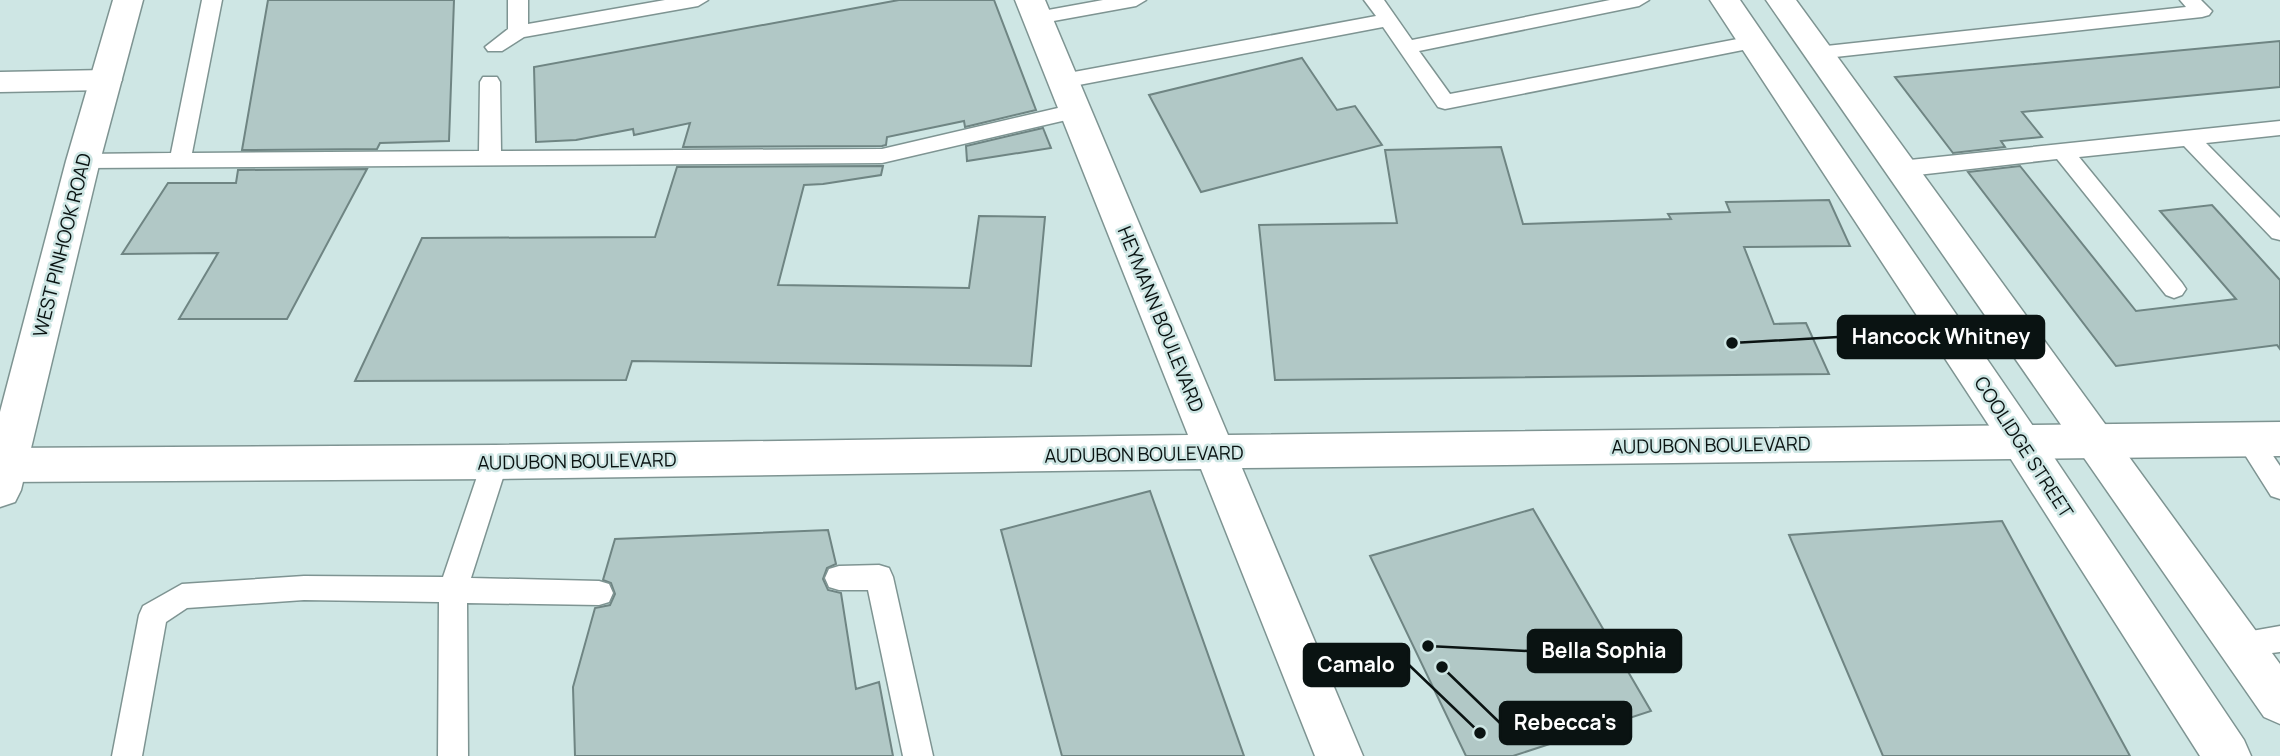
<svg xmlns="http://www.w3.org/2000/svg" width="2280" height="756" font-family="Manrope,sans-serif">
	<rect width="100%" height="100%" fill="#cee6e4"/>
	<path fill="#b1c8c6" stroke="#6f8583" stroke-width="2" d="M268 0H454L449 141 380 143 377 149 242 150Z
		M899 0H994L1036 110 965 127 964 121 887 137 886 145 882 146 683 147 690 123 634 135 633 129 576 140 536 142 534 67Z
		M2280 41V87L2022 112 2042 137 2001 141 2005 147 1953 153 1895 77Z
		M1302 58 1337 110 1355 106 1382 145 1201 192 1149 95Z
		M1043 128 1051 148 967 161 966 146Z
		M1501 147 1523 224 1671 219 1668 214 1730 212 1726 202 1829 200 1850 246 1744 247 1774 324 1806 323 1829 374 1275 380 1259 225 1397 223 1385 150Z
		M883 166 881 175 823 184 804 185 778 285 969 288 979 216 1045 217 1031 366 632 361 626 380 355 381 422 238 655 237 677 167Z
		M2020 166 2136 311 2236 299 2160 211 2212 205 2280 280V349L2277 345 2116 366 1968 172Z
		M367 169 287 319H179L218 253 122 254 168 183H236L238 170Z
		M1150 491 1244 756H1062L1001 530Z
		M1533 509 1651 711 1513 756H1466L1370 556Z
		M2002 521 2130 756H1883L1789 535Z
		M828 530 836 564 827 568 823 579 828 590 841 593 856 689 879 682 893 756H575L573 687 595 608 610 605 615 594 611 583 603 580 615 539Z"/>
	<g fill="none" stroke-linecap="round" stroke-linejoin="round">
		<g stroke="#7e9492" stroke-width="3">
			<path id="service" d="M202 0H222L192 153 479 151 480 82 483 77H497L500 82 501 151 882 149 1075 104 1082 106 1085 111 1082 116 1075 118 882 163 83 168 75 166 72 161 75 156 83 154 171 153Z
				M508 0H528V24L665 0H708L698 6 524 37 502 51H488L485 47 508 29Z
				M1103 0H1146L1136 6 1037 24 1030 22 1027 18 1030 14 1037 12Z
				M1364 0H1384L1412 40 1610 0H1649L1639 6 1419 51 1450 94 1753 36 1760 38 1763 42 1760 46 1753 48 1445 109 1438 107 1383 27 1063 88 1056 86 1053 81 1056 76 1063 74 1376 16Z
				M2180 0H2201L2212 11 2209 15 2202 17 1817 59 1810 58 1807 53 1810 48 1817 47 2186 7Z
				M2280 121V135L2206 143 2280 218V240L2272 238 2184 146 2079 157 2182 283 2186 289 2182 295 2174 298 2166 295 2057 159 1900 177 1892 174 1889 169 1892 164 1900 161Z
				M2248 428 2257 432 2280 466V499L2271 496 2235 439 2239 432Z
				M495 451 504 454 508 462 471 578 599 581 609 584 613 593 609 602 599 605 467 603 468 756H438L439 602 304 600 187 608 166 622 142 756H112L139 615 143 606 182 584 304 576 443 577 482 462 486 454Z
				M879 565 889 568 893 577 933 756H903L868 590H839L829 587 825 578 829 569 839 566Z
				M2280 626V652L2239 657 2229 653 2225 644 2229 635Z"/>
		</g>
		<g stroke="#7e9492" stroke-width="3">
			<path id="minor" d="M1015 0H1045L1228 435 2280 422V456L1242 468 1363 756H1315L1201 469 495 479 0 482V448L495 445 1188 435Z
				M106 70 117 73 122 80 117 87 106 90 0 92V72Z"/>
		</g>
		<g stroke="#7e9492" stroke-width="3">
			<path id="tertiary" d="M1710 0H1740L2035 429 2244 740 2251 756H2200L2007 453Z
				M1766 0H1796L2280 664V724L2264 717Z"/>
		</g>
		<g stroke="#7e9492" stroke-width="3">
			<path id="secondary" d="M113 0H143L100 161 21 490 15 502 0 507V412L66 161Z"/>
		</g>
		<use href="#service" fill="#fff" fill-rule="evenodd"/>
		<use href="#minor" fill="#fff" fill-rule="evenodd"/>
		<use href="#tertiary" fill="#fff" fill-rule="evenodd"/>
		<use href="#secondary" fill="#fff" fill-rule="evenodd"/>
	</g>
	<g text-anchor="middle" stroke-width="5" stroke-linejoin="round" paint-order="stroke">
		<g font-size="19" fill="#0a1312" stroke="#cee6e4">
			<text transform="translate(62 245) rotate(-76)" y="7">WEST PINHOOK ROAD</text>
			<text transform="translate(1161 319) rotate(68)" y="7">HEYMANN BOULEVARD</text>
			<text transform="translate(1711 445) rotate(-1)" y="7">AUDUBON BOULEVARD</text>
			<text transform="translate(2024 447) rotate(57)" y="7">COOLIDGE STREET</text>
			<text transform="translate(1144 454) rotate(-1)" y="7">AUDUBON BOULEVARD</text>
			<text transform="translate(577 461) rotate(-1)" y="7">AUDUBON BOULEVARD</text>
		</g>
	</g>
	<path fill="none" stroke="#0a1312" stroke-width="2.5" d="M1732 343L1838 337M1428 646L1528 651M1480 733L1409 665M1442 667L1500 723"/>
	<g fill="#0a1312" stroke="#cee6e4" stroke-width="2.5">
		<circle cx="1732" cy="343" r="7"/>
		<circle cx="1428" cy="646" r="7"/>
		<circle cx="1480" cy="733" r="7"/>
		<circle cx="1442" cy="667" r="7"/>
	</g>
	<g fill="#0a1312" stroke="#0a1312" stroke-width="2.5">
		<rect x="1838" y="316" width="206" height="42" rx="7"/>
		<rect x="1528" y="630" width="153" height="42" rx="7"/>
		<rect x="1304" y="644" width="105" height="42" rx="7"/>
		<rect x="1500" y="702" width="131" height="42" rx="7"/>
	</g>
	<g font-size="21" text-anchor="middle" font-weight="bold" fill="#fff">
		<text x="1941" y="344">Hancock Whitney</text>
		<text x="1604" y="658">Bella Sophia</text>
		<text x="1356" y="672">Camalo</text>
		<text x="1565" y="730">Rebecca's</text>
	</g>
</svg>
